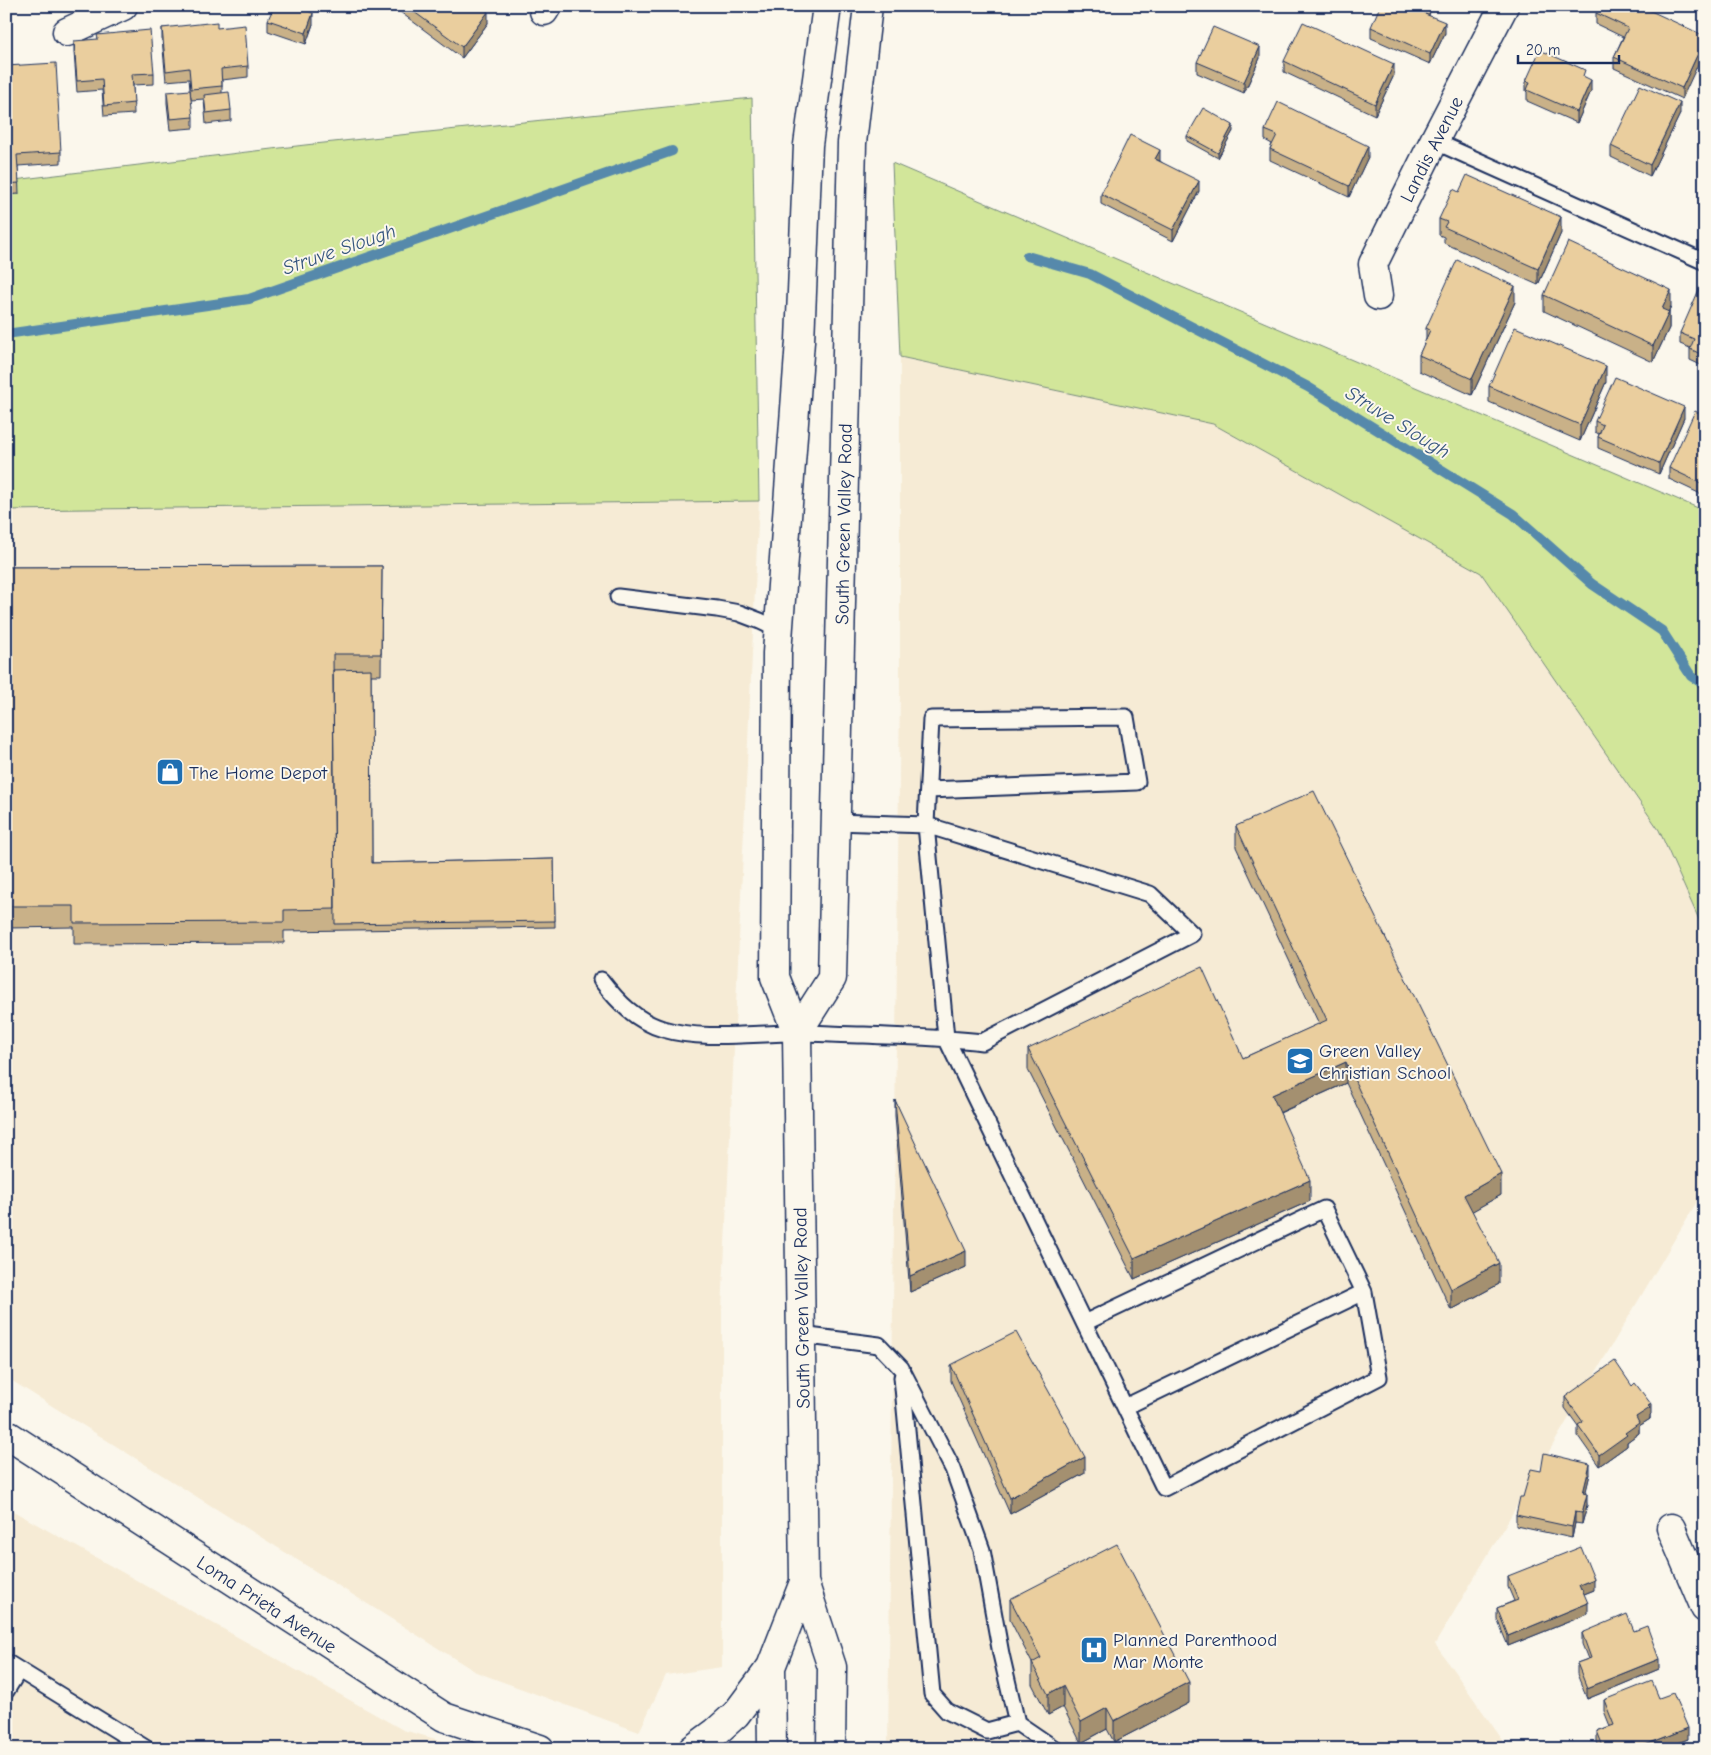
<svg xmlns="http://www.w3.org/2000/svg" width="1711" height="1755" font-family="'Comic Neue',sans-serif">
	<rect width="100%" height="100%" fill="#fbf7ec"/>
	<filter id="ink" filterUnits="userSpaceOnUse"><feTurbulence type="fractalNoise" baseFrequency=".02" numOctaves="2"/><feDisplacementMap in="SourceGraphic" scale="10" xChannelSelector="R" yChannelSelector="G"/><feConvolveMatrix kernelMatrix="1 2 1 2 8 2 1 2 1" color-interpolation-filters="sRGB"/></filter>
	<g filter="url(#ink)">
		<path fill="#f6ebd5" d="M900 357 1213 424 1481 573 1659 830 1705 933V1188L1435 1644 1509 1749H888L900 689Z
			M759 501 722 1311V1667L666 1675 639 1732 476 1672 6 1377V510Z
			M6 1507 403 1730 472 1749H6Z"/>
		<path fill="#d2e69a" stroke="#768a7c" d="M752 98 759 501 6 510V181L305 145Z
			M892 163 1705 511V933L1659 830 1481 573 1213 424 900 357Z"/>
		<g fill="none" stroke-linecap="round" stroke-linejoin="round">
			<path stroke="#5689ab" stroke-width="10" d="M1027 256 1090 274 1308 387 1513 514 1592 584 1662 631 1691 676 1705 685
				M6 334 249 299 672 151"/>
			<g stroke="#1b2f5e" stroke-width="19">
				<path id="service" d="M1434 141 1705 262
					M618 597 717 609 739 613 760 621 779 630
					M928 790 1137 782 1126 717 931 719 926 825 946 1038 1164 1488 1379 1377 1364 1292 1324 1209 1084 1323
					M601 980C618 1002 636 1021 663 1029 703 1041 754 1033 796 1033 819 1033 842 1035 864 1035 904 1037 943 1037 982 1042L1192 934 1150 894 926 825 835 822
					M801 1335 879 1345 901 1368 953 1469 982 1550 1001 1654 1017 1723 1055 1749
					M902 1377 932 1694 947 1711 987 1731 1017 1723
					M1125 1407 1364 1292
					M6 1662 147 1749
					M6 1691 19 1670"/>
			</g>
			<g stroke="#1b2f5e" stroke-width="31">
				<path id="minor" d="M544 11 547 6
					M67 32 123 6
					M1378 296 1373 264 1434 141 1504 6
					M1671 1528 1705 1608"/>
			</g>
			<g stroke="#1b2f5e" stroke-width="31">
				<path id="tertiary" d="M6 1434 444 1717 540 1749"/>
			</g>
			<g stroke="#1b2f5e" stroke-width="31">
				<path id="secondary" d="M827 6 808 145 800 341 777 653 775 977 797 1033 804 1582 832 1667 831 1749
					M797 1033 832 978 852 143 868 6
					M693 1749 716 1732 736 1714 771 1667
					M772 1749 771 1667 804 1582"/>
			</g>
			<use href="#service" stroke="#fbf7ec" stroke-width="15"/>
			<use href="#minor" stroke="#fbf7ec" stroke-width="28"/>
			<use href="#tertiary" stroke="#fbf7ec" stroke-width="28"/>
			<use href="#secondary" stroke="#fbf7ec" stroke-width="28"/>
		</g>
		<path fill="#c9b188" stroke="#1b2f5e" d="M392 6H480L488 23 462 58Z
			M1430 6V12L1429 15 1445 33 1430 64 1371 38V27Z
			M1596 13 1705 36 1682 99 1614 68V57L1623 37 1596 24Z
			M268 20 313 24 306 44 268 31Z
			M162 28H217L248 66V77L222 80V93L231 110V121L206 124 204 99 191 100 189 79 166 81 162 39Z
			M74 41 154 73V84L133 85 134 114 104 116 102 90 77 92 74 52Z
			M1260 58 1244 93 1197 73V62Z
			M1284 61 1394 75 1375 115 1284 72Z
			M6 66 61 152V163L18 166 19 194 6 195Z
			M1585 77 1591 91 1577 123 1527 101V92L1526 91V81Z
			M167 92 193 117V128L170 130 167 103Z
			M1680 114 1650 176 1611 157V146Z
			M1265 130 1368 157 1349 197 1270 160V149L1272 144 1265 140Z
			M1233 131 1218 158 1187 141V136Z
			M1160 161 1199 191 1173 241 1101 204V194Z
			M1459 192 1561 233 1538 285 1444 243V237L1439 235V219Z
			M1705 287V367L1690 360V348L1680 344V333Z
			M1544 295 1671 306 1669 311V328L1653 362 1544 311Z
			M1515 302 1472 395 1419 371V355L1426 340V328Z
			M1606 382 1580 441 1489 402V386Z
			M1705 416V496L1669 479V468Z
			M1684 418 1659 474 1598 448V437L1599 434 1595 432V421Z
			M382 566 381 675H371L372 863 554 859 555 927 284 931V943L74 944V927L6 928V567Z
			M1236 826 1501 1195 1472 1211 1499 1284 1451 1310 1346 1083 1280 1113 1310 1201 1134 1279 1028 1070V1049L1243 1058 1319 1024 1236 847Z
			M895 1100 966 1267 910 1292 895 1116Z
			M951 1365 1085 1473 1010 1514 951 1381Z
			M1565 1397 1651 1415 1650 1416V1419L1639 1426V1433L1627 1442V1446L1599 1466 1578 1436V1426L1565 1408Z
			M1541 1471 1590 1474 1585 1494 1587 1505 1582 1524 1575 1523 1572 1538 1516 1526V1515L1523 1497Z
			M1508 1576 1594 1590 1584 1594 1588 1614 1508 1646 1497 1619V1608L1514 1601 1508 1587Z
			M1010 1599 1189 1703 1114 1742 1107 1729 1081 1743 1063 1707 1048 1715 1032 1684V1663L1010 1620Z
			M1634 1631 1659 1669 1587 1699 1577 1674V1663L1588 1659 1582 1644V1633Z
			M1659 1698 1688 1739 1663 1749H1600L1597 1742V1731L1610 1726 1604 1711V1700Z"/>
		<path fill="#a4906f" stroke="#1b2f5e" d="M1428 6H1430V12L1425 24V14Z
			M488 12V23L462 58V47Z
			M313 13V24L306 44V33Z
			M1445 22V33L1430 64V54Z
			M1705 38V49L1682 99V88Z
			M1260 47V58L1244 93V82Z
			M1394 64V75L1375 115V104Z
			M1591 80V91L1577 123V112Z
			M1680 103V114L1650 176V165Z
			M1233 125V131L1218 158V153Z
			M1368 146V157L1349 197V186Z
			M1160 150V161L1155 159Z
			M1199 181V191L1173 241V230Z
			M1561 217V233L1538 285V269Z
			M1515 286V302L1472 395V379Z
			M1671 290V306L1662 325V309Z
			M1669 312V328L1653 362V346Z
			M1606 366V382L1580 441V425Z
			M1684 407V418L1659 474V463Z
			M1346 1062V1083L1272 1116V1095Z
			M1501 1174V1195L1464 1216V1195Z
			M1310 1180V1201L1134 1279V1258Z
			M966 1251V1267L910 1292V1276Z
			M1499 1263V1284L1451 1310V1289Z
			M1651 1404V1415L1650 1416V1419L1639 1426V1433L1627 1442V1446L1599 1466V1455L1625 1433 1636 1417Z
			M1085 1457V1473L1010 1514V1498Z
			M1590 1464V1474L1583 1504V1493Z
			M1587 1494V1505L1582 1524V1513Z
			M1575 1512V1523L1572 1538V1527Z
			M1594 1579V1590L1579 1596V1585Z
			M1588 1603V1614L1508 1646V1636Z
			M1659 1659V1669L1587 1699V1688Z
			M1189 1682V1703L1114 1742V1721Z
			M1063 1686V1707L1048 1715V1694Z
			M1107 1708V1729L1081 1743V1722Z
			M1688 1728V1739L1663 1749H1635Z"/>
		<path fill="#eace9e" stroke="#1b2f5e" d="M274 6H293L313 13 306 33 268 20Z
			M406 6H480L488 12 462 47Z
			M1380 6H1428L1425 14 1445 22 1430 54 1371 27Z
			M1599 6H1640L1705 36V38L1682 88 1614 57 1628 28 1596 13Z
			M217 22V28L245 25 248 66 221 69 222 86 191 89 189 68 166 71 162 28Z
			M1303 22 1394 64 1375 104 1284 61Z
			M1213 27 1260 47 1244 82 1197 62Z
			M150 30 154 73 132 74 134 103 104 106 102 79 77 81 74 41 98 39 97 35Z
			M1540 50 1585 70 1583 76 1591 80 1577 112 1527 90 1530 82 1526 81Z
			M56 63 61 152 17 155 19 183 6 184V66Z
			M1640 85 1680 103 1650 165 1611 146Z
			M190 90 193 117 170 119 167 92Z
			M229 92 231 110 206 113 204 95Z
			M1278 102 1368 146 1349 186 1270 149 1277 135 1265 130Z
			M1203 108 1233 125 1218 153 1187 136Z
			M1130 135 1160 150 1155 159 1199 181 1173 230 1101 194Z
			M1467 175 1561 217 1538 269 1444 227 1447 222 1439 219 1453 189 1459 192Z
			M1568 242 1671 290 1662 309 1669 312 1653 346 1544 295Z
			M1457 260 1515 286 1472 379 1419 355 1430 330 1426 328Z
			M1701 285 1705 287V356L1690 349 1694 339 1680 333Z
			M1515 327 1606 366 1580 425 1489 386Z
			M1615 377 1684 407 1659 463 1598 437 1603 425 1595 421Z
			M1695 411 1705 416V485L1669 468Z
			M382 566 381 654H333L335 909 284 910V922L74 923V906H6V567Z
			M371 669 372 863 554 859 555 921 335 924 333 670Z
			M1314 791 1501 1174 1464 1195 1499 1263 1451 1289 1346 1062 1272 1095 1310 1180 1134 1258 1028 1049 1202 967 1243 1058 1327 1020 1236 826Z
			M895 1100 966 1251 910 1276Z
			M1016 1332 1085 1457 1010 1498 951 1365Z
			M1615 1361 1632 1386 1635 1383 1651 1404 1648 1406 1650 1408 1636 1417 1639 1423 1625 1433 1627 1435 1599 1455 1578 1425 1583 1422 1565 1397Z
			M1544 1453 1590 1464 1583 1493 1587 1494 1582 1513 1575 1512 1572 1527 1516 1515 1520 1497H1523L1531 1469 1541 1471Z
			M1117 1544 1189 1682 1114 1721 1107 1708 1081 1722 1063 1686 1048 1694 1032 1663 1041 1658 1010 1599Z
			M1581 1547 1594 1579 1579 1585 1581 1590 1582 1589 1588 1603 1508 1636 1497 1608 1518 1600 1508 1576Z
			M1627 1614 1634 1631 1647 1626 1659 1659 1587 1688 1577 1663 1591 1658 1582 1633Z
			M1652 1681 1659 1698 1673 1693 1688 1728 1635 1749H1604L1597 1731 1614 1725 1604 1700Z
			M1696 1746 1697 1749H1688Z"/>
	</g>
	<defs>
		<g id="shop-square" transform="scale(1.4375)"><rect x="-9" y="-9" width="18" height="18" rx="4" fill="#1f6fb2" stroke="#fbf7ec"/><path d="M-5-2.5h2.3a2.7 3.5 0 0 1 5.4 0H5L5.5 6h-11ZM-1.5-2.5h3a1.5 2.3 0 0 0-3 0Z" fill="#fff"/></g>
		<g id="school-square" transform="scale(1.4375)"><rect x="-9" y="-9" width="18" height="18" rx="4" fill="#1f6fb2" stroke="#fbf7ec"/><path d="M0-5L7-2L0 1L-7-2ZM-4 1L0 2.5L4 1V4Q0 6-4 4Z" fill="#fff"/></g>
		<g id="hospital-square" transform="scale(1.4375)"><rect x="-9" y="-9" width="18" height="18" rx="4" fill="#1f6fb2" stroke="#fbf7ec"/><path d="M-5-5h3v3.5h4V-5h3V5h-3V1.5h-4V5h-3Z" fill="#fff"/></g>
	</defs>
	<g fill-rule="evenodd">
		<use href="#shop-square" x="170" y="772"/>
		<use href="#school-square" x="1300" y="1061"/>
		<use href="#hospital-square" x="1094" y="1650"/>
	</g>
	<g text-anchor="middle" stroke-width="4" stroke-linejoin="round" paint-order="stroke">
		<g font-size="19" fill="#1b2f5e" stroke="#fbf7ec">
			<text transform="translate(1431 149) rotate(-63)" y="7">Landis Avenue</text>
			<text transform="translate(843 524) rotate(-89)" y="7">South Green Valley Road</text>
			<text transform="translate(801 1308) rotate(-91)" y="7">South Green Valley Road</text>
			<text transform="translate(267 1604) rotate(33)" y="7">Loma Prieta Avenue</text>
		</g>
		<g font-size="19" fill="#1b2f5e" stroke="#fbf7ec" text-anchor="start">
			<text x="189" y="779">The Home Depot</text>
			<text x="1319" y="1057">Green Valley<tspan x="1319" dy="22">Christian School</tspan></text>
			<text x="1113" y="1646">Planned Parenthood<tspan x="1113" dy="22">Mar Monte</tspan></text>
		</g>
		<g font-size="20" font-style="italic" fill="#34547e" stroke="#fbf7ec">
			<text transform="translate(339 249) rotate(-19)" y="7">Struve Slough</text>
			<text transform="translate(1398 422) rotate(32)" y="7">Struve Slough</text>
		</g>
	</g>
	<rect width="1711" height="1755" fill="none" stroke="#fbf7ec" stroke-width="25"/>
	<rect x="12" y="12" width="1686" height="1730" fill="none" stroke="#1b2f5e" stroke-width="2" filter="url(#ink)"/>
	<path d="M1518 55v8h101v-8" fill="none" stroke="#1b2f5e" stroke-width="2.5"/>
	<text x="1526" y="55" font-size="15" fill="#1b2f5e" stroke="#fbf7ec" stroke-width="4" paint-order="stroke">20 m</text>
</svg>
